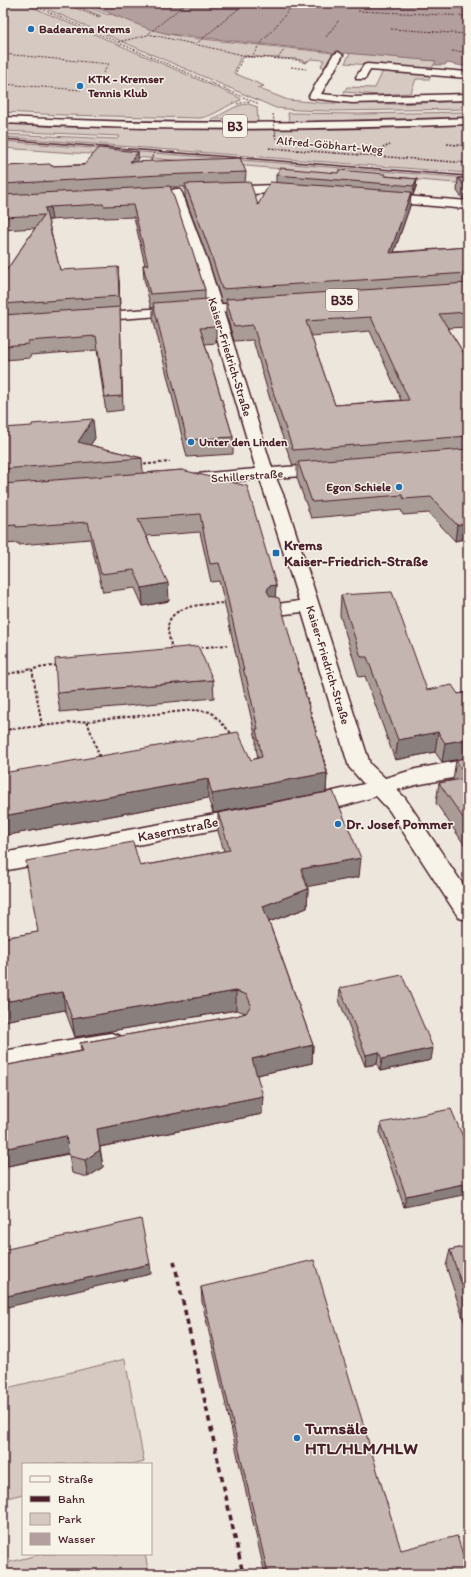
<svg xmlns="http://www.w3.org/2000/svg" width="471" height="1577" font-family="Itim,sans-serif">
	<rect width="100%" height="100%" fill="#ece6dd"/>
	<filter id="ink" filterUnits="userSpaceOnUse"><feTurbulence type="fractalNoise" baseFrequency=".025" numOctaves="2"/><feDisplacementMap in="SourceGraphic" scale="8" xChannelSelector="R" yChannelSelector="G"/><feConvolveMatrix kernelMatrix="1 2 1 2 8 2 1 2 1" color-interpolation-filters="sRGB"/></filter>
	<g filter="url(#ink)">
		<path fill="#d5c9c2" stroke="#907476" d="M3 3H23L236 96 241 99V100C226 105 215 116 200 118L63 115 3 112Z
			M33 3H63L97 17 101 16 71 3H79L108 15 111 14 169 34 183 37 334 53 326 68 321 66 324 60 311 59 307 62 297 59 241 56 234 73 264 86 257 88 288 100 323 103 396 104 468 101V109L329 111 297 110 276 108Z
			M350 53 437 61 430 70 345 63Z
			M383 71 430 74V79H416L411 93 378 95 344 92 347 87 375 88Z
			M249 104 257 107 258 122H230V119H211C224 115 234 104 249 104Z
			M468 112V117L289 122 288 113 359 114Z
			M3 124C158 132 313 132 468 125V173L3 137V134L117 139 120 136 3 131Z
			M3 141 468 178V184L147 158 3 148Z
			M125 1359 144 1462 137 1464H23V1494L3 1499V1389Z
			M41 1554H145L149 1574H3V1564Z"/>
		<path fill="#b39f9d" stroke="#896c6f" d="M84 3H418L468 6V67L447 63 445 65H434L436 61 345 53 343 55 334 54 333 53 326 51 169 34 149 29Z"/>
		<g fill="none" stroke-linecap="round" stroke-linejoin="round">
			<g stroke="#4a1f2b" stroke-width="3">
				<path id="minor" d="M338 52 343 55 321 94 352 97 468 94V100L352 103 310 98 309 96 333 55Z
					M367 64 468 72V78L370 70 365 79H357L356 77 364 65Z
					M276 185 299 188 301 191 299 194 295 195 276 193 224 195 220 194 218 191 220 188 224 187Z
					M176 189 180 190 182 193 208 262 272 468 327 464 333 465 335 469 333 473 327 474 276 478 285 499 370 764 385 778 416 769 468 759V775L416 785 397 790 405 798 468 892V920L459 918 389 810 376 796C357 802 318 816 299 811L296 805 299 799 364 784 349 767 302 612 277 615 270 613 268 609 270 605 299 601 260 479 184 485 178 484 176 480 178 476 184 475 256 469 194 262 170 193 172 190Z
					M379 194 468 201V209L375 201 373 198 375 195Z
					M248 808 256 810 259 816 256 822 3 871V853Z
					M111 1033 120 1036 124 1044 120 1052 111 1055 3 1073V1051Z"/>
			</g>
			<g stroke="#4a1f2b" stroke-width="3">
				<path id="major" d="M255 302 260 303 262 306 260 309 90 321 85 320 83 317 85 314 90 313Z"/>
			</g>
			<g stroke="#4a1f2b" stroke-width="3">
				<path id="highway" d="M3 117C158 125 313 124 468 118V124C313 130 158 131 3 123Z"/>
			</g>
			<path stroke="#4a1f2b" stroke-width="1" stroke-dasharray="2 1.5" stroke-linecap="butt" d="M28 3 259 104
				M67 3 98 16
				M184 5 148 34 252 57 297 60 306 63 308 60
				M358 11 468 16
				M391 29 468 34
				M326 37 339 20
				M118 42 148 35
				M196 44 243 5
				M452 51 468 52
				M3 54 109 64 103 73
				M278 58 285 49
				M291 67 306 69
				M236 72 243 57H252L258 47 290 9
				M3 84 81 90
				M237 104 250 101"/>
			<path stroke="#4a1f2b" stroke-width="1.5" stroke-dasharray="2 1.5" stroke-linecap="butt" d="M447 144 468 146
				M269 148 468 163
				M371 156 380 149 390 145
				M152 164 151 160 154 153"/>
			<path stroke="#4a1f2b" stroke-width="2" stroke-dasharray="3 2" stroke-linecap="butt" d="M139 465 170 462
				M196 648 227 645
				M172 650C171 642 166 631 169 622 175 604 209 604 225 603
				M297 663 328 776
				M3 675 32 669
				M87 721 100 758
				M42 726 32 669 58 665
				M3 730 194 710 211 712 233 735"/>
			<path stroke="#4a1f2b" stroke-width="3.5" stroke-dasharray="5.5 4.5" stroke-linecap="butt" d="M174 1261 243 1574"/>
			<use href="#minor" fill="#f7f3e8" fill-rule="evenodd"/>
			<use href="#major" fill="#f7f3e8" fill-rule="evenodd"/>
			<use href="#highway" fill="#f7f3e8" fill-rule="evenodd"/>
			<path stroke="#4a1f2b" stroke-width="1.5" d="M3 139 468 176"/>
			<path stroke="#4a1f2b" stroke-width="1" stroke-dasharray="2 1.5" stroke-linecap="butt" d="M273 114 276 135"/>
			<path stroke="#4a1f2b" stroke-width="1.5" stroke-dasharray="2 1.5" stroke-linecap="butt" d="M275 134 276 139"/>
		</g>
		<path fill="#a99c97" stroke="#4a1f2b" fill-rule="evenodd" d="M139 162 246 172 245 182 258 205 276 182V175L385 176 417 179 416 187 413 195H411L410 206 394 252 468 247V327L448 328 468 360V538L455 541 429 513 403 515 401 510 311 518 297 478V465L293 466 274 413 253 340 234 341 226 314V303H222L209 262 185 197V187H170L205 290V299L216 327V343L205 344 233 437V454L187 457 153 318V308H151L144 279 143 265H145L134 217 104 218V217L48 220 60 270 119 280 123 410 106 412 97 350 30 355V358L3 360V274H4L35 228 3 230V165L7 166H51ZM370 331 401 400 335 405 311 336Z
			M458 178H468V200L463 199 457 191Z
			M3 428 95 438 90 445 142 458 143 473 182 470 276 585 275 597 327 773 326 792 213 813 208 798 3 836V773L251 760 258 758 256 748V739L246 695H245L222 592 219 581 211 582 200 532 147 536 169 601 143 606 135 588 103 592 90 539 19 545V543L3 544Z
			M341 595 427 690 458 694 468 692V850L436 803 439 783 453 780V779L456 760 442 762 435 752 395 760 365 676 359 677 340 615Z
			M213 680 214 698 60 712 57 693Z
			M218 813 359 877 307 886 308 889 307 908 269 922 313 1045 312 1063 257 1075 262 1114 100 1147 103 1167 88 1177 72 1173 69 1154 3 1167V1066L81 1051 80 1043 236 1016 246 1013 236 1010 75 1037 65 1010 3 1021V938L38 932 140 866 224 851 218 831Z
			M340 988 431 1060 380 1071 377 1064 365 1066 339 1000Z
			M381 1123 463 1137 404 1207 380 1134Z
			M468 1246V1333L446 1266 450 1250Z
			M201 1287 401 1550 468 1574H265L202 1302Z"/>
		<path fill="#897f7b" stroke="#4a1f2b" d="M138 152 139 164 130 162Z
			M417 179 416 187 413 195 414 186Z
			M411 192 410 206 389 267 390 253Z
			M50 207 52 220H47L45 208Z
			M118 267 119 280 120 310 119 296Z
			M93 419 95 438 80 461 78 442Z
			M468 522V538L455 541 457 525Z
			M168 583 169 601 143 606 142 588Z
			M276 585 275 603 269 604 267 591 269 586Z
			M438 732 435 752 395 760 398 740Z
			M468 739V758L442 762 445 743Z
			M327 773 326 792 213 813 212 794Z
			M208 779V798L3 836V816Z
			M361 858 359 877 300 888 301 869Z
			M308 889 307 908 263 924V906Z
			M236 991V1010L75 1037 72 1019Z
			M63 992 65 1010 3 1021V1002Z
			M313 1045 312 1063 252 1076V1059Z
			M433 1048 431 1060 380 1071 382 1059Z
			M379 1052 377 1064 365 1066 366 1055Z
			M263 1096 262 1114 99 1147 97 1129Z
			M66 1136 69 1153 3 1167V1149Z
			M100 1150 103 1167 88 1177 85 1160Z
			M468 1183V1194L404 1207 406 1196Z
			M150 1264 151 1274 3 1308V1297Z"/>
		<path fill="#c4b5b0" stroke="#4a1f2b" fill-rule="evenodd" d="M99 148 138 152 130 162 240 158 246 172 160 175 3 184V165L7 164V166L50 164 51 166 84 165Z
			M280 168 338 173 339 170 385 174 384 176 417 179 414 186 276 175Z
			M458 178H468V186H465Z
			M250 182 258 205 270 182 411 192 390 253 468 247V273L222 289 209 248 185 184Z
			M170 186 192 249 205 290 150 294 143 265H148L133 205 104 206 103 204 50 207 45 208 60 270 118 267 119 296 3 304V274H4L44 215 3 217V195Z
			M468 283V312L439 314 468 360V436L293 450 275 398 253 325 234 327 226 299ZM371 317 409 400 335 405 306 321Z
			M208 299 216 327 200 328 233 437 187 440 153 303Z
			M120 307 122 396 105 397 96 336 28 341V344L3 346V315Z
			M93 419 78 442 142 458 3 469V428L32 426V424Z
			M468 449V522L457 525 431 497 404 499 402 495 312 502 298 462Z
			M182 470 247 486 276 585 269 586 267 591 270 596 279 598 327 773 212 794 208 779 3 816V773L238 732 251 760 262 757 256 729H258L246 676H245L222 573 219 563 210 564 200 514 138 519 168 583 142 588 134 570 101 574 88 522 16 527V525L3 526V484Z
			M392 592 427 690 452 685 458 694 468 692V739L445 743 438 732 398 740 367 657H361L341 595Z
			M198 646 213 680 57 693 55 659Z
			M468 757V825L439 783 467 778 456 760Z
			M333 791 361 858 301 869 308 889 263 906 313 1045 252 1059 263 1096 97 1129 100 1150 85 1160 69 1156 66 1136 3 1149V1066L83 1051 80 1043 236 1016 246 1013 251 1005 247 995 236 991 72 1019 63 992 3 1002V938L38 932 26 861 133 842 140 866 230 850 218 813Z
			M402 975 433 1048 382 1059 379 1052 366 1055 340 988Z
			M451 1109 463 1137 468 1135V1183L406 1196 381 1123Z
			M141 1219 150 1264 3 1297V1250Z
			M468 1246V1303L450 1250Z
			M314 1260 401 1550 457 1536 468 1570V1574H268L201 1287Z"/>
	</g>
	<g fill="#1f6fb2" stroke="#f7f3e8" stroke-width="1.5">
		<circle cx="31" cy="29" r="4"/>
		<circle cx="80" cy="86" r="4"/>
		<circle cx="191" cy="442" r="4"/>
		<circle cx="399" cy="487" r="4"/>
		<rect x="272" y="549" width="8" height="8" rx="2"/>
		<circle cx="338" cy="824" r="4"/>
		<circle cx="297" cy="1438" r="4"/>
	</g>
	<g text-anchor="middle" stroke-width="3" stroke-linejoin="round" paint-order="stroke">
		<g font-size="12" font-weight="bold" fill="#4a1f2b" stroke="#f7f3e8" text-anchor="start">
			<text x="39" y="33">Badearena Krems</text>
			<text x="88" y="83">KTK - Kremser<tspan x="88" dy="14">Tennis Klub</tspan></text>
			<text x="199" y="446">Unter den Linden</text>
			<text x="391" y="491" text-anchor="end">Egon Schiele</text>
		</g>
		<g font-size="12" fill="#4a1f2b" stroke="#f7f3e8">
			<text transform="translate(330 145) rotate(5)" y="4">Alfred-Göbhart-Weg</text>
			<text transform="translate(230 357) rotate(73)" y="4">Kaiser-Friedrich-Straße</text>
			<text transform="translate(247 476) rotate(-4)" y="4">Schillerstraße</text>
			<text transform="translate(328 665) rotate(73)" y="4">Kaiser-Friedrich-Straße</text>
		</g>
		<g fill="#f7f3e8" stroke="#7e5f64" stroke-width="1">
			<rect x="223" y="115" width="24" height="22" rx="3"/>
			<rect x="326" y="289" width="32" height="22" rx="3"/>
		</g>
		<g font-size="13" font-weight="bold" fill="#4a1f2b">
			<text x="235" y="131">B3</text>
			<text x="342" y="305">B35</text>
		</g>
		<g font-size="14" font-weight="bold" fill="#4a1f2b" stroke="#f7f3e8" text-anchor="start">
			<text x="284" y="550">Krems<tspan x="284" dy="16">Kaiser-Friedrich-Straße</tspan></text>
			<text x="346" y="829">Dr. Josef Pommer</text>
		</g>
		<g font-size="14" fill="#4a1f2b" stroke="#f7f3e8">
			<text transform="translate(178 829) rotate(-11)" y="5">Kasernstraße</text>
		</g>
		<g font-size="17" font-weight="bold" fill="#4a1f2b" stroke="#f7f3e8" text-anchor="start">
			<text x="305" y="1434">Turnsäle<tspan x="305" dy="20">HTL/HLM/HLW</tspan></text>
		</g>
	</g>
	<rect width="471" height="1577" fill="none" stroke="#f7f3e8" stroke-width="16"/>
	<rect x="8" y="8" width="455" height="1561" fill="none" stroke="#4a1f2b" stroke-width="1.5" filter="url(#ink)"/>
	<rect x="22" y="1463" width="130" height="92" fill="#f7f3e8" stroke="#b29e9c"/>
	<rect x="30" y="1476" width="20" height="6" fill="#f7f3e8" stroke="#b29e9c"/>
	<text x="58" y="1483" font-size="12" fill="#4a1f2b">Straße</text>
	<rect x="30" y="1496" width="20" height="6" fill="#4a1f2b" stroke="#b29e9c"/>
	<text x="58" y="1503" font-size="12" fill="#4a1f2b">Bahn</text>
	<rect x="30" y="1513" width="20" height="12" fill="#d5c9c2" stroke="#b29e9c"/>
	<text x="58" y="1523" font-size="12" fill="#4a1f2b">Park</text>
	<rect x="30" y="1533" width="20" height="12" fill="#b39f9d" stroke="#b29e9c"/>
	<text x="58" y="1543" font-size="12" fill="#4a1f2b">Wasser</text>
</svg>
